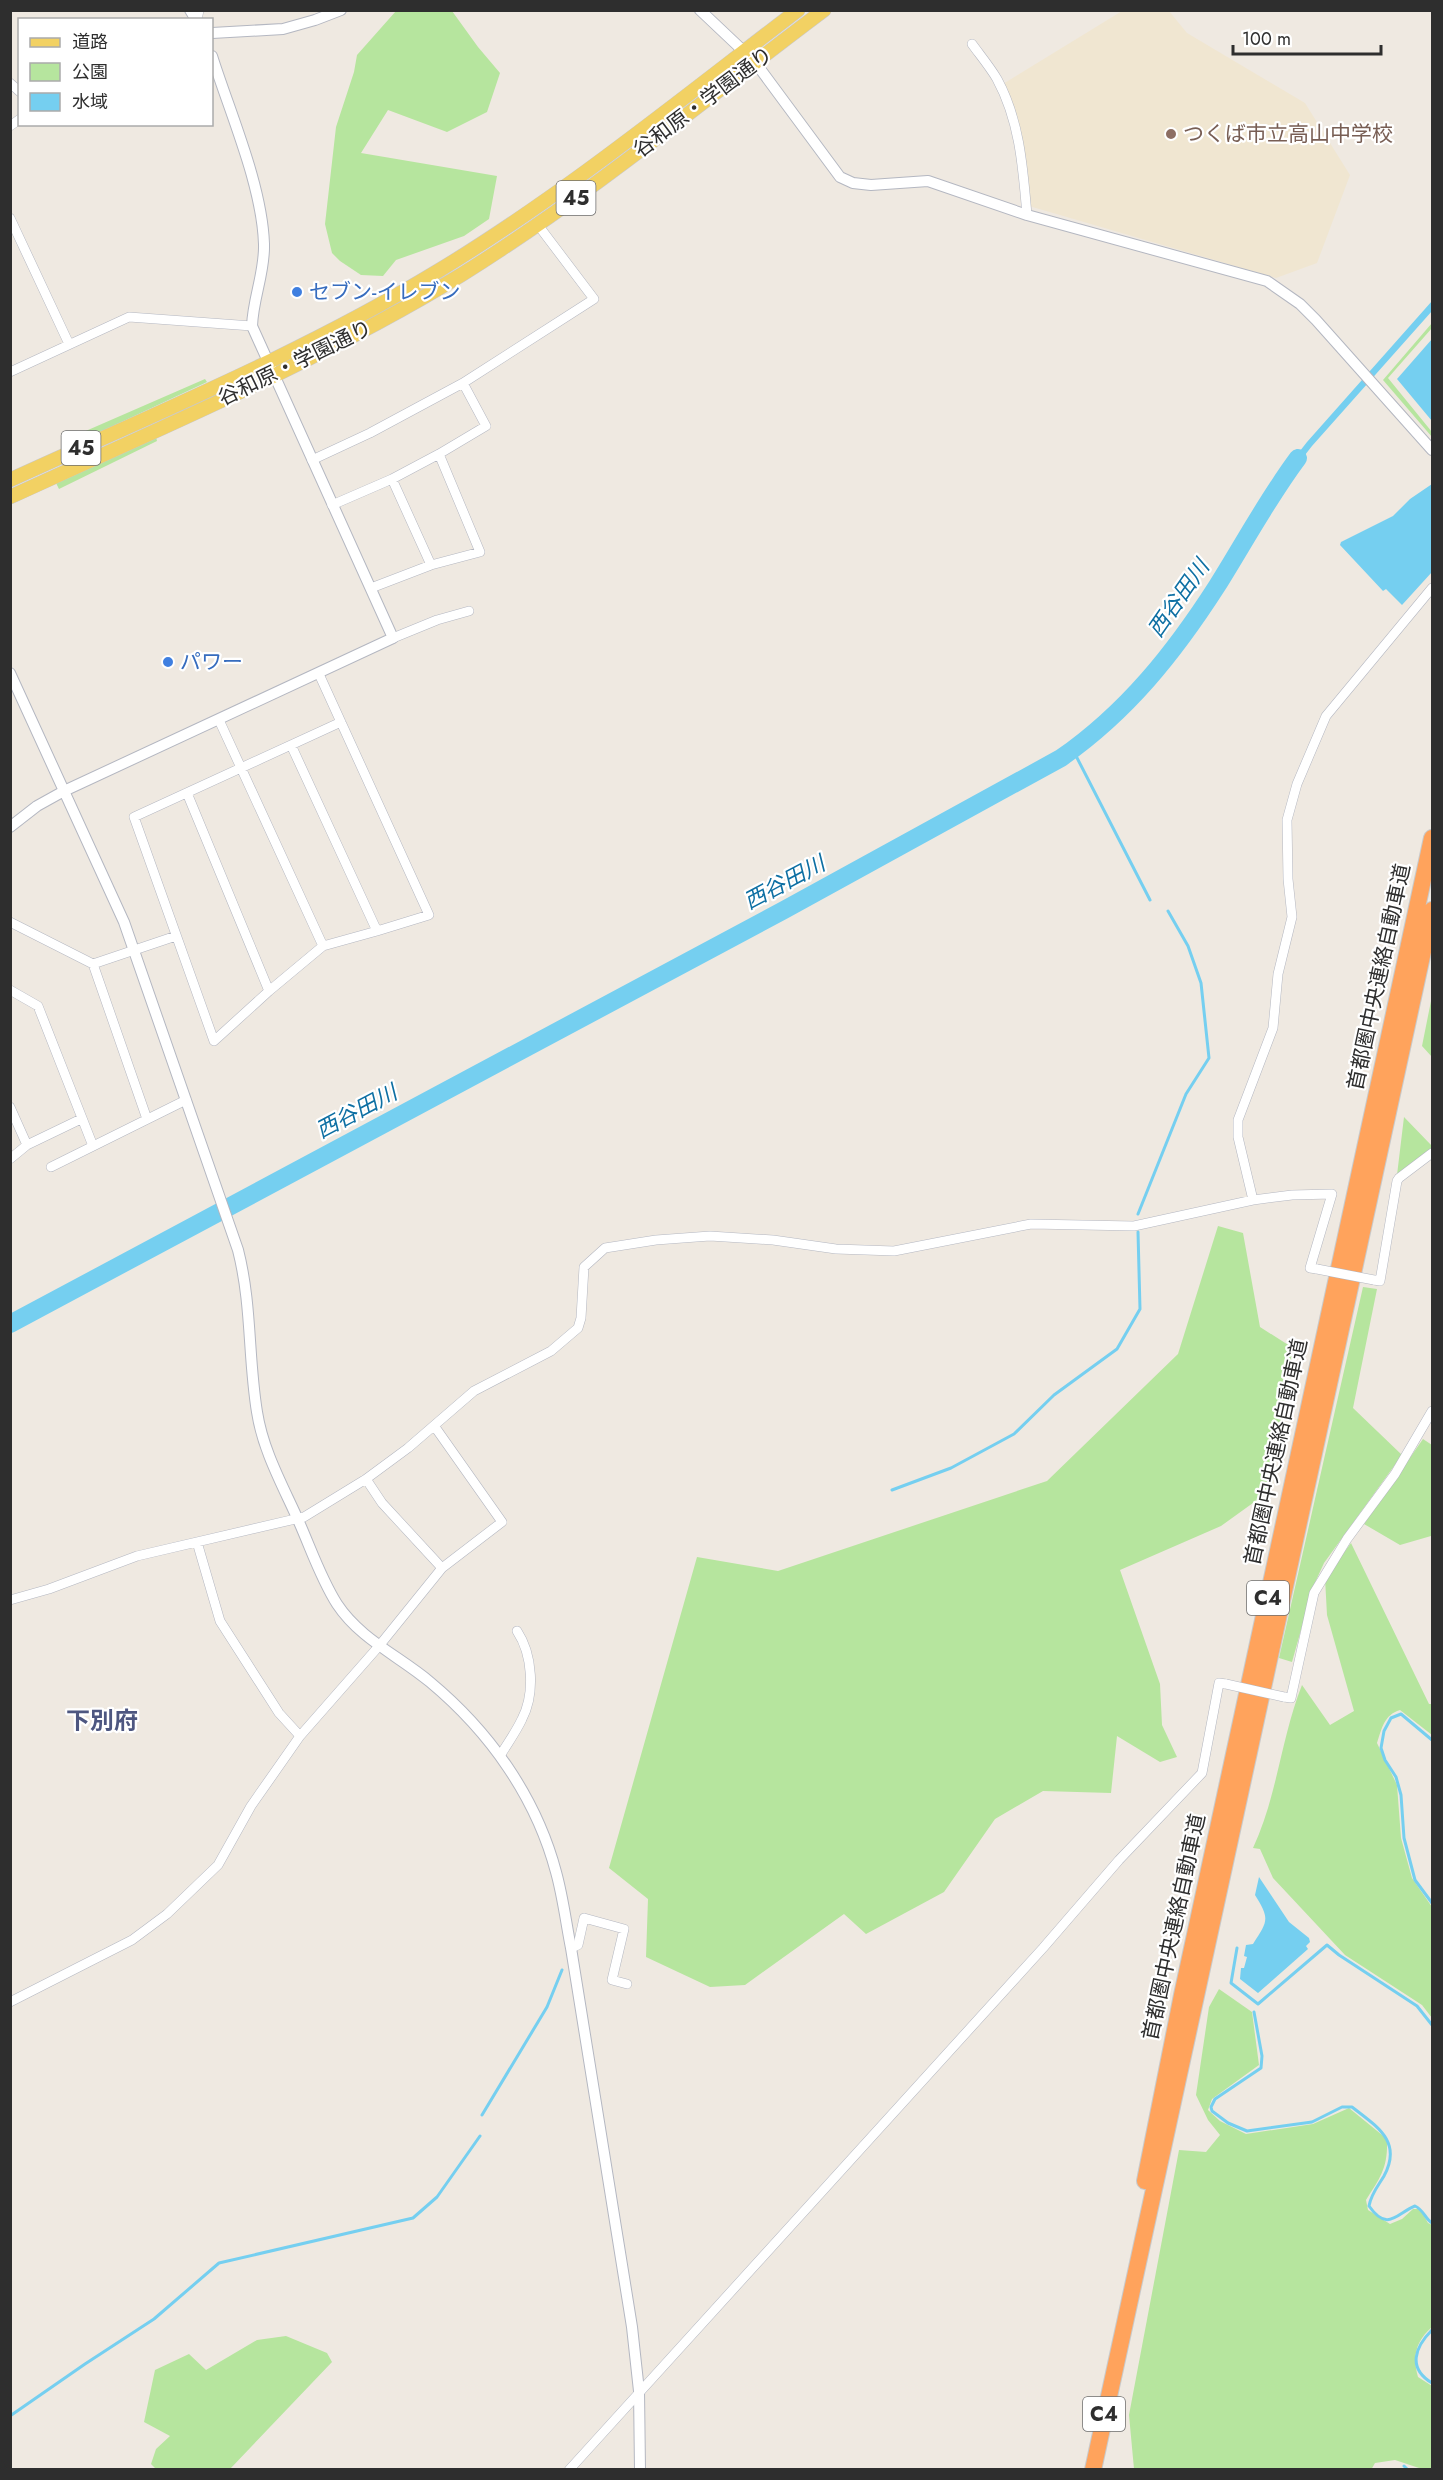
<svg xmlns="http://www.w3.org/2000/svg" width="1443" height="2480" font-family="Jost,'Noto Sans JP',sans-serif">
	<rect width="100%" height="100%" fill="#efe9e1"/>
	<path fill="#f0e6d1" d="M1122 11H1169L1187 33 1305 103 1350 175 1317 263 1276 278 1029 206 1003 84Z"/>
	<path fill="#b6e59e" d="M396 11H452L478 47 500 73 487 112 447 132 388 110 361 153 497 176 489 219 464 236 396 260 383 276 361 275 340 261 332 253 325 224 336 127 354 72 357 55Z
		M1432 323V328L1388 378 1432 432V437L1383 380Z
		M205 379 207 382 68 447 65 440Z
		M156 437 157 441 59 489 56 483Z
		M1432 996V1057L1422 1046Z
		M1404 1117 1432 1146V1150L1397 1175Z
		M1218 1226 1243 1233 1260 1327 1293 1348 1271 1490 1221 1526 1120 1570 1160 1684 1162 1725 1177 1757 1160 1762 1117 1736 1111 1793 1043 1791 995 1819 944 1892 866 1934 844 1914 745 1985 710 1987 646 1957 648 1899 609 1868 697 1557 778 1571 1047 1481 1178 1354Z
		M1363 1287 1377 1289 1353 1408 1402 1455 1324 1563 1313 1587 1292 1662 1279 1658Z
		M1423 1439 1432 1445V1541L1431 1536 1400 1545 1364 1524Z
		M1351 1543 1429 1704H1432V1735L1400 1710C1384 1715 1382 1728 1377 1743L1397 1785 1401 1838 1412 1878 1432 1907V2018L1422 2005 1345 1955 1273 1878 1260 1849 1253 1848C1277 1797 1281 1738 1302 1685L1330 1725 1354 1711 1327 1615 1325 1578Z
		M1219 1989 1252 2012 1259 2065 1212 2099 1208 2110 1220 2121 1246 2134 1313 2124 1349 2108 1387 2139C1388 2167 1381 2177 1366 2200L1368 2210 1390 2224 1402 2219 1413 2209H1420L1428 2223 1432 2225V2327C1416 2341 1412 2356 1418 2377L1432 2386V2469H1422L1395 2460 1375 2463 1371 2470 1134 2469 1129 2415 1179 2150 1206 2152 1220 2135 1208 2120 1196 2095 1209 2007Z
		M286 2336 327 2353 332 2362 230 2469H156L151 2464 156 2449 170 2436 144 2422 155 2370 189 2354 206 2370 257 2340Z"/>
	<path fill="#75cff0" d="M1432 301V311L1312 446 1287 478 1282 474 1307 442Z
		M1432 339V421L1397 379Z
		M1432 484V572L1402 605 1386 589 1383 591 1340 545 1341 542 1393 516 1410 499Z
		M1259 1877 1289 1922 1309 1938 1310 1942 1306 1946 1308 1949 1258 1993 1240 1979 1241 1968H1244L1247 1957 1244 1956 1246 1945 1253 1944C1268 1921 1270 1919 1255 1895Z"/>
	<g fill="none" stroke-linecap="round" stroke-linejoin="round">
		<path stroke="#75cff0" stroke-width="3" d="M1073 750 1150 900
			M1138 1214 1186 1094 1209 1058 1201 983 1188 946 1168 911
			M892 1490 951 1468 1014 1434 1054 1395 1117 1349 1140 1309 1138 1232
			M1432 1740 1401 1714 1391 1718 1384 1731 1381 1748 1385 1760 1396 1777 1401 1795 1404 1838 1415 1880 1432 1903
			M1237 1948 1231 1983 1258 2004 1327 1945 1339 1955 1417 2006 1432 2025
			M1254 2012 1262 2056 1261 2068 1215 2099 1211 2107 1212 2111 1228 2123 1247 2131 1312 2122 1342 2107H1352C1376 2126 1403 2141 1384 2176 1378 2186 1371 2194 1369 2206 1388 2233 1397 2213 1415 2206 1424 2210 1425 2219 1432 2223
			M482 2115 547 2007 562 1970
			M1432 2330C1415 2347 1407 2368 1432 2383
			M10 2416 85 2364 154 2319 219 2263 413 2218 437 2197 480 2136
			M1404 2466 1408 2470"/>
		<path stroke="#75cff0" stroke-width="18" d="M10 1324 784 910 1061 758C1127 712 1174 653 1217 586 1244 543 1268 498 1298 458"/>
		<g stroke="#b4b7c1" stroke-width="10">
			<path id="minor" d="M197 20 199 10
				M972 44C980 55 990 67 997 79 1020 121 1023 169 1027 215
				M10 83 20 92
				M10 126 20 119
				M10 218 69 344
				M10 372 129 317 252 326
				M463 383 594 299 538 225
				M312 460 370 433 463 383 486 426 439 454
				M392 479 431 565
				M332 505 392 479 439 454 480 552 431 565 371 588
				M393 638 437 620 469 611
				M219 720 323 946 377 931
				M291 745 377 931 429 915 319 674
				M187 793 269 991 323 946
				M10 922 93 964 147 1119
				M93 964 176 936
				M10 990 38 1006 93 1146
				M269 991 214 1041 134 817 341 722
				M10 1107 27 1145
				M10 1159 27 1145 81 1119
				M51 1167 186 1100
				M1253 1200 1238 1137V1120L1273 1028 1278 974 1292 917 1288 879 1287 820 1297 784 1326 716 1432 588
				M1374 1280 1380 1281 1397 1181 1399 1178 1432 1153
				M366 1479 382 1503 442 1568
				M197 1542 220 1621 279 1713 300 1736
				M10 1600 49 1589 137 1556 304 1517 366 1479 408 1448 474 1391 551 1351 578 1328 581 1318 584 1267 605 1248 656 1240 710 1236 773 1240 836 1249 894 1251 1031 1224 1134 1226 1253 1200 1292 1195 1332 1194 1310 1268 1317 1269
				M1284 1697 1291 1698 1314 1593 1347 1539 1395 1474 1432 1411
				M500 1756C507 1744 516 1732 522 1719 535 1694 533 1655 517 1631
				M571 1948 578 1945 584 1918 624 1929 612 1980 627 1984
				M10 2002 132 1940 167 1914 218 1865 251 1806 300 1736 379 1646 442 1568 502 1522 435 1427
				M569 2470 1043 1948 1119 1860 1202 1773 1219 1683 1226 1684"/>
		</g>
		<g stroke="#b4b7c1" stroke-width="12">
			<path id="tertiary" d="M190 10 196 20
				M700 10 755 62 840 177 853 183 871 185 928 181 1027 215 1267 281 1300 304 1316 320 1432 450
				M212 33 283 29 315 20 341 10
				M10 673 124 922 238 1250C252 1305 248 1357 257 1412 263 1451 283 1486 299 1522 311 1549 321 1579 337 1604 360 1639 399 1656 430 1682 490 1732 536 1797 556 1872 563 1897 566 1923 571 1948L632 2327 639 2391 640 2470
				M10 827 37 806 64 791 393 638 252 326C253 298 265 272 264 244 262 185 230 113 212 56"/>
		</g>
		<g stroke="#c9c9c9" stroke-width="15">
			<path id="primary" d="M10 480C154 414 303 353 438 271 565 194 680 100 798 10
				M10 497C160 428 320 361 461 275 588 196 704 100 824 10"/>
		</g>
		<g stroke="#c9c9c9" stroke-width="18">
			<path id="motorway" d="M1145 2181 1182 1995 1432 838
				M1093 2470 1432 910"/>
		</g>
		<use href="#minor" stroke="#fff" stroke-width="9"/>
		<use href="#tertiary" stroke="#fff" stroke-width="10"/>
		<use href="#primary" stroke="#f2d163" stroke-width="14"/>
		<use href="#motorway" stroke="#ffa35c" stroke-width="16"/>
		<g stroke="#b4b7c1" stroke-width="10" stroke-linecap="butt">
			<path id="minor-bridge" d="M1317 1269 1374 1280
				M1226 1684 1284 1697"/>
		</g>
		<use href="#minor-bridge" stroke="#fff" stroke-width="9"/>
	</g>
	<circle fill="#8d6e63" stroke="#fff" stroke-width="2" cx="1171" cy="134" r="6"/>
	<g fill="#3f7fe0" stroke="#fff" stroke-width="2">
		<circle cx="297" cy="292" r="6"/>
		<circle cx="168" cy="662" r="6"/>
	</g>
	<g text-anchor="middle" stroke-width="4.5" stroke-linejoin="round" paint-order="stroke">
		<g fill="#fff" stroke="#6d6d6d" stroke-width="1.5">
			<rect x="556.5" y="181" width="39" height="34" rx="4.5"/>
			<rect x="61.5" y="431" width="39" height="34" rx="4.5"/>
			<rect x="1247" y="1581" width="42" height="34" rx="4.5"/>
			<rect x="1083" y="2397" width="42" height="34" rx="4.5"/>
		</g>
		<g font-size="20" font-weight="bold" fill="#2e2e2e">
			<text x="576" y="205">45</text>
			<text x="81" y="455">45</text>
			<text x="1268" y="1605">C4</text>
			<text x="1104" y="2421">C4</text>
		</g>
		<g font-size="21" fill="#2e2e2e" stroke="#fff">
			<text transform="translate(703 102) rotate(-37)" y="7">谷和原・学園通り</text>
			<text transform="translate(295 363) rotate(-26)" y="7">谷和原・学園通り</text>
			<text transform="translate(1379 977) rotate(-78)" y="7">首都圏中央連絡自動車道</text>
			<text transform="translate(1276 1452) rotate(-78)" y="7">首都圏中央連絡自動車道</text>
			<text transform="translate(1174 1927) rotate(-78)" y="7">首都圏中央連絡自動車道</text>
		</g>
		<g font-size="21" fill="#785e54" stroke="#fff" text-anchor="start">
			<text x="1183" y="141">つくば市立高山中学校</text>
		</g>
		<g font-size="21" fill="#366cbe" stroke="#fff" text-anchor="start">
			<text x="309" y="299">セブン-イレブン</text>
			<text x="180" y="669">パワー</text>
		</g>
		<g font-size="22" font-style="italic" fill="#0d6fa3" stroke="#fff">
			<text transform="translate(1178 598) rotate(-55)" y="8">西谷田川</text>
			<text transform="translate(784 882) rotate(-28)" y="8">西谷田川</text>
			<text transform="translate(356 1111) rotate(-28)" y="8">西谷田川</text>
		</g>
		<g font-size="24" font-weight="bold" fill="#4d5680" stroke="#fff">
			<text x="102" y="1729">下別府</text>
		</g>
	</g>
	<rect width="1443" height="2480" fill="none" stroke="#2e2e2e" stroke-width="24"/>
	<rect x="18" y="18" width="195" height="108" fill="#ffffff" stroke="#ababab" stroke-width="1.5"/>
	<rect x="30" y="38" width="30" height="9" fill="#f2d163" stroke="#ababab" stroke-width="1.5"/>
	<text x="72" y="48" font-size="18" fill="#2e2e2e">道路</text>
	<rect x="30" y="63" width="30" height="18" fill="#b6e59e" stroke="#ababab" stroke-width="1.5"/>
	<text x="72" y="78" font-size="18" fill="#2e2e2e">公園</text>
	<rect x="30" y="93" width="30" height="18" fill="#75cff0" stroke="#ababab" stroke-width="1.5"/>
	<text x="72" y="108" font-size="18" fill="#2e2e2e">水域</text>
	<path d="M1233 45v9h148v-9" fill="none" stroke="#2e2e2e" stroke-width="3"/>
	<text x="1242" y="45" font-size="18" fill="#2e2e2e" stroke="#ffffff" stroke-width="4.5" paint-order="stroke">100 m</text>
</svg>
